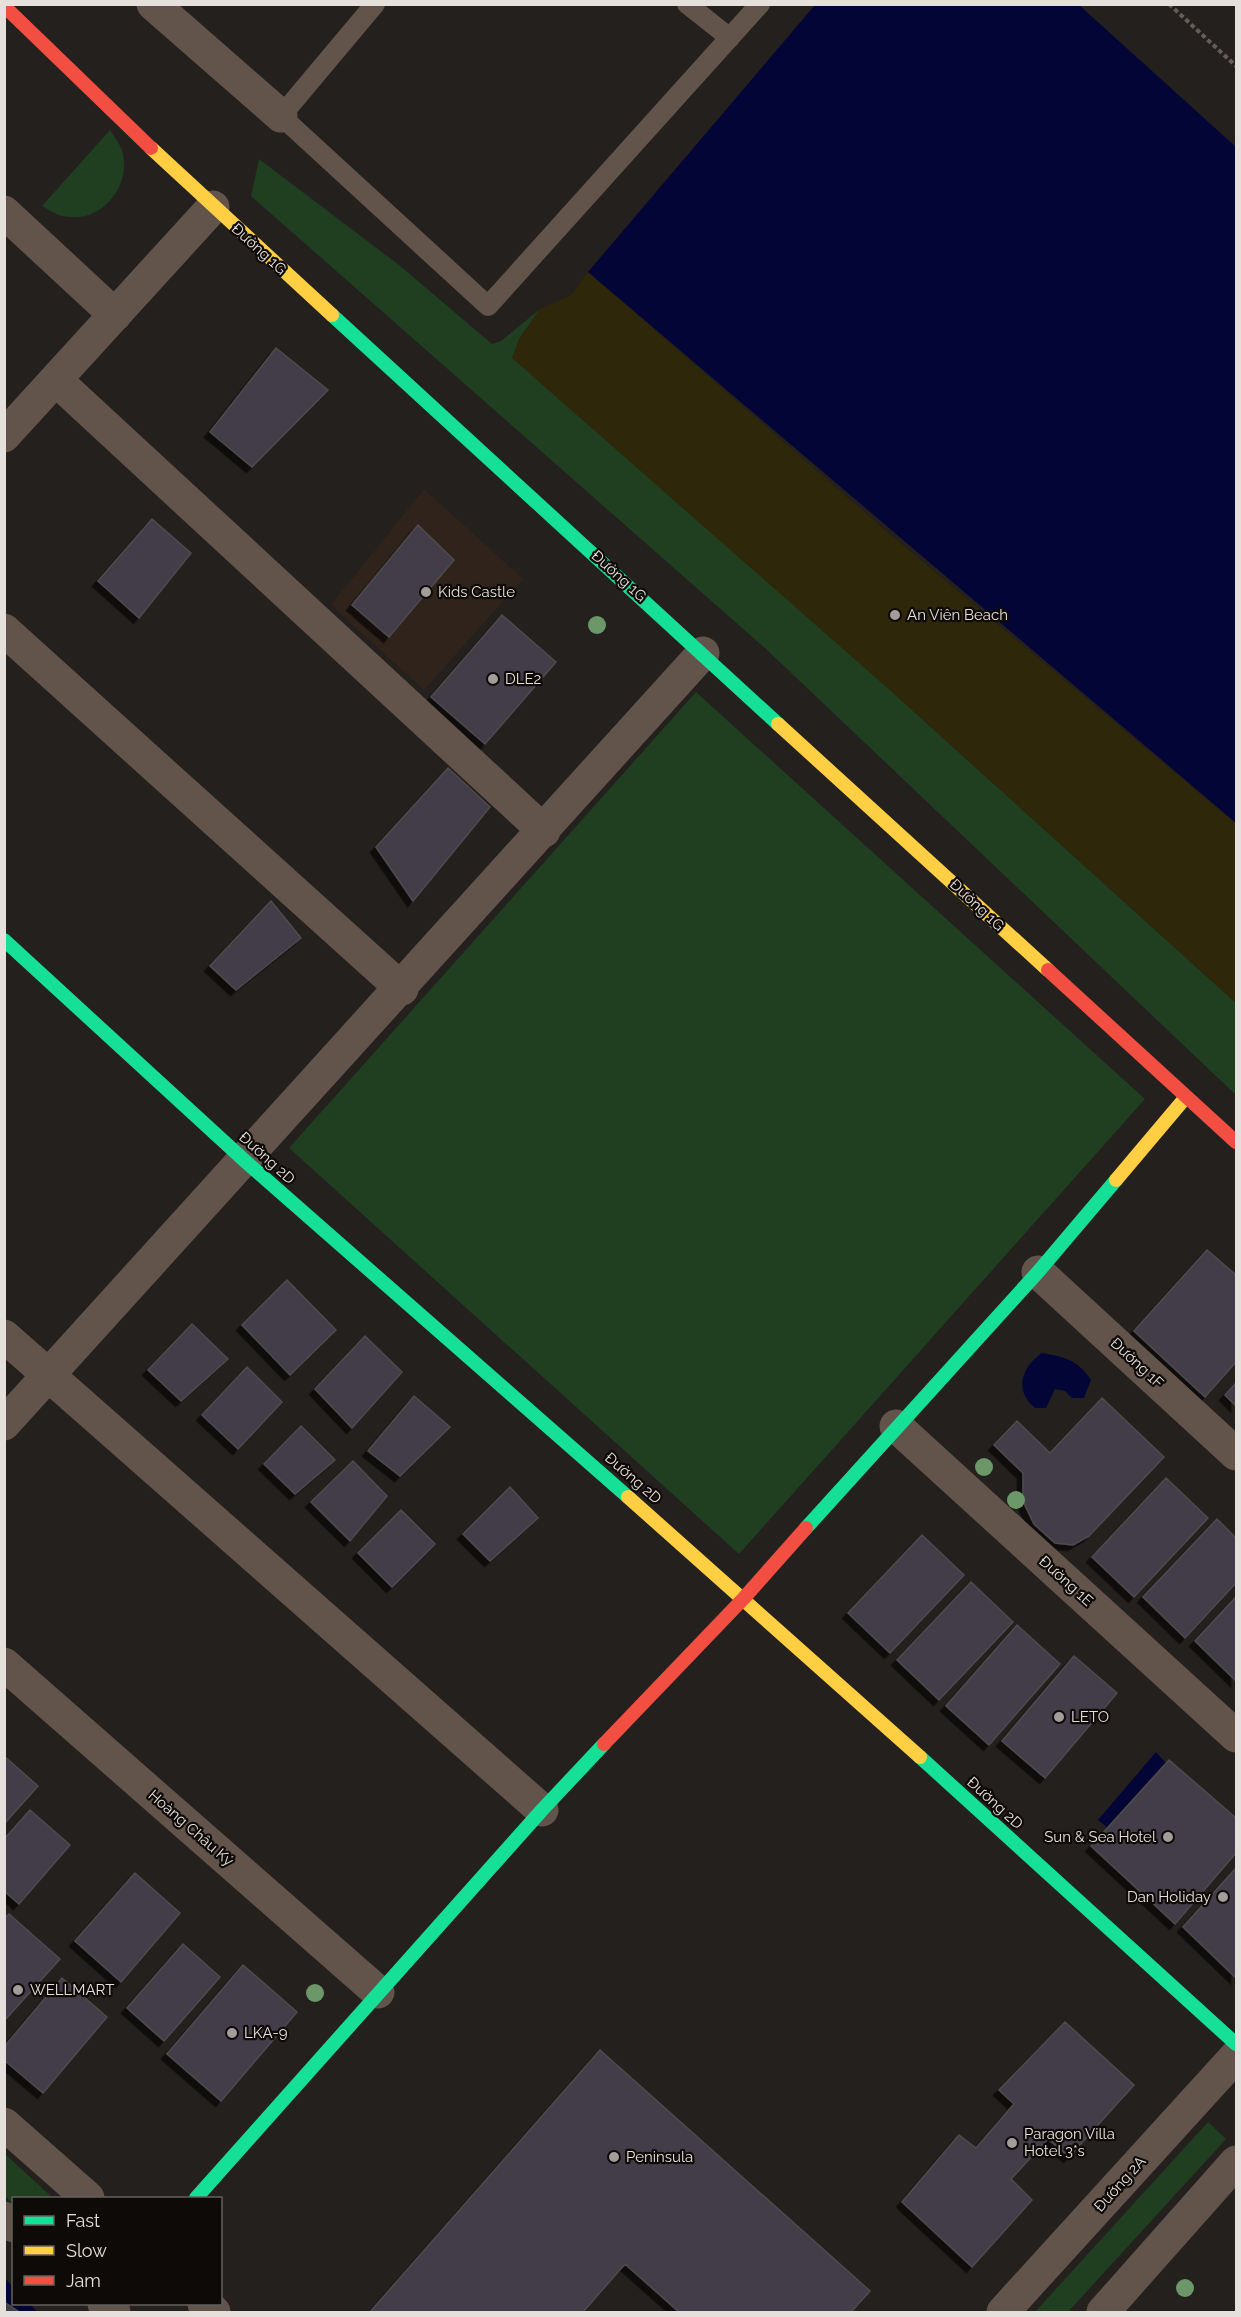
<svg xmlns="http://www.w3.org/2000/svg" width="1241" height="2317" font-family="Raleway,sans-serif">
	<defs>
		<filter id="shadow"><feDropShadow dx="-5.5" dy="5.5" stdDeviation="0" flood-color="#0009"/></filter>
	</defs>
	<rect width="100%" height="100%" fill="#24201e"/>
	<path fill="#30231b" d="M424 489 523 579 424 690 331 605Z"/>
	<path fill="#1f3f20" d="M110 130C114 136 119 143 122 150 133 186 100 225 63 216 56 215 48 209 42 206Z
		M259 159 399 265 492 344 501 341 540 309 519 339 900 699 1236 1003V1095L766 649 251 196Z
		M696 692 1145 1099 739 1554 289 1148Z
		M1208 2122 1226 2139 1068 2312H1035Z
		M4 2154H5L53 2198H14L13 2204 5 2196Z"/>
	<path fill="#2e270a" d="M588 272 886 531 1236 824V1003L900 699 512 358 519 339 540 309 571 295Z"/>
	<path fill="#030536" d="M815 5H1079L1236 147V823L588 272Z
		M1042 1353C1065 1357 1078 1360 1091 1380L1084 1398H1072L1065 1391 1055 1389 1046 1408H1035C1014 1391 1021 1367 1042 1353Z
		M1156 1752 1166 1763 1108 1828 1098 1820Z
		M4 2277 13 2287 14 2304H29L38 2312H5Z"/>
	<path fill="#423d48" stroke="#4e4b4d" stroke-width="1.5" filter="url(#shadow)" d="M276 348 328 390 252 467 210 432Z
		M152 519 191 553 139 618 98 581Z
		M418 525 454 560 389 637 352 605Z
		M502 615 556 662 485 744 431 697Z
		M448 768 490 807 413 901 376 847Z
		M271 901 301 938 236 990 210 966Z
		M1207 1250 1236 1275V1362L1205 1397 1134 1331Z
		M287 1280 336 1330 290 1375 242 1325Z
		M192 1324 228 1359 181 1401 148 1370Z
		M365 1336 402 1372 352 1428 315 1389Z
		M247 1367 282 1402 238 1449 202 1415Z
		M1236 1383V1406L1225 1395Z
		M414 1396 450 1427 400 1476 368 1451Z
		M1102 1398 1164 1457 1089 1536 1073 1545 1055 1543 1034 1524 1023 1501V1473L994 1445 1017 1421 1050 1453Z
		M301 1426 335 1460 295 1494 264 1464Z
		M353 1461 387 1496 350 1541 311 1502Z
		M1166 1478 1208 1518 1134 1597 1092 1557Z
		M510 1487 538 1518 490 1561 463 1534Z
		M401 1510 435 1544 392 1587 358 1553Z
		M1217 1519 1236 1538V1583L1185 1638 1143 1597Z
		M922 1535 964 1575 890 1653 848 1613Z
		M971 1582 1013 1622 939 1700 897 1660Z
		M1236 1597V1681L1195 1641Z
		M1017 1625 1060 1664 989 1745 946 1706Z
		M1074 1656 1117 1693 1045 1778 1002 1741Z
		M4 1756 38 1786 4 1824Z
		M1169 1760 1236 1818V1853L1175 1924 1091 1846Z
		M30 1810 70 1845 19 1904 4 1891V1839Z
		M1236 1868V1978L1183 1927Z
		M135 1873 180 1913 121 1982 75 1941Z
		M9 1914 60 1959 4 2021V1919Z
		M183 1944 220 1977 164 2041 127 2008Z
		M243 1965 297 2012 221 2101 167 2054Z
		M62 1978 107 2017 43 2093 4 2060V2047Z
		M1065 2022 1134 2085 1069 2157 1048 2139 1011 2179 1032 2200 972 2267 902 2202 959 2135 976 2148 1014 2104 999 2090Z
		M600 2050 870 2291 851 2312H679L625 2264 583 2312H370Z
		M4 2302 18 2311 19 2312H4Z"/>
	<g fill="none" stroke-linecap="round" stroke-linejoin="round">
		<path stroke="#675d57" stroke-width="4" stroke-dasharray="4.5 3" stroke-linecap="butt" d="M1169 4 1236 66"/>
		<path stroke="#62544b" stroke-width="20" d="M375 4 281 116 488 306 760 4
			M687 4 730 38"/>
		<path stroke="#62544b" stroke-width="33" d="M153 4 281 116
			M4 212 115 315
			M56 380 544 831
			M4 436 213 207
			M4 630 402 989
			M1038 1272 1236 1454
			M4 1336 542 1810
			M4 1424 703 653
			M896 1426 1236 1736
			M4 1664 378 1992
			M4 2124 88 2198
			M4 2218 14 2226
			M104 2304 114 2312
			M204 2304 214 2312
			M1003 2312 1236 2056
			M1103 2312 1236 2162"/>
		<path stroke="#16e098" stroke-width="14" d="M332 315 778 724
			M4 940 245 1161 628 1497
			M806 1528 1038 1272 1116 1180
			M920 1757 1236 2044
			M196 2198 542 1810 604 1744"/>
		<path stroke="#ffcf43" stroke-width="14" d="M151 148 332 315
			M778 724 1048 970
			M1116 1180 1186 1097
			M628 1497 920 1757"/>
		<path stroke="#f24e42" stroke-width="14" d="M4 6 151 148
			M1048 970 1236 1142
			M604 1744 744 1598 806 1528"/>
	</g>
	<g fill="#6c9769">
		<circle cx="597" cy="625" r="9"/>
		<circle cx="984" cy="1467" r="9"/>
		<circle cx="1016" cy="1500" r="9"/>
		<circle cx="315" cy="1993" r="9"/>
		<circle cx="1185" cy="2288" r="9"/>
	</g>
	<g fill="#a29d9a" stroke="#0e0a08" stroke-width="2">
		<circle cx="426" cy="592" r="6"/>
		<circle cx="895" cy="615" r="6"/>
		<circle cx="493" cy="679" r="6"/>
		<circle cx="1059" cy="1717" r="6"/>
		<circle cx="1168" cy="1837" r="6"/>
		<circle cx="1223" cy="1897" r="6"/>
		<circle cx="18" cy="1990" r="6"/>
		<circle cx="232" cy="2033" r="6"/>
		<circle cx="1012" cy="2143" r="6"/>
		<circle cx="614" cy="2157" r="6"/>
	</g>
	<g text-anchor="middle" stroke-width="4.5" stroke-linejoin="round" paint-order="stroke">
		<g font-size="15" fill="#e6e0dc" stroke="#0e0a08">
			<text transform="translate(259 249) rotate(42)" y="5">Đường 1G</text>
			<text transform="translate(619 576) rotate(42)" y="5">Đường 1G</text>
			<text transform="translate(977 905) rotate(43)" y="5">Đường 1G</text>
			<text transform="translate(267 1158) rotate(42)" y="5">Đường 2D</text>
			<text transform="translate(1137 1363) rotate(43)" y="5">Đường 1F</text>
			<text transform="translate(633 1478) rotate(41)" y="5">Đường 2D</text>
			<text transform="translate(1066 1581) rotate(42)" y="5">Đường 1E</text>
			<text transform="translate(995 1803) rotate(42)" y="5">Đường 2D</text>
			<text transform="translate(191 1828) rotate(41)" y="5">Hoàng Châu Ký</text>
			<text transform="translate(1120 2184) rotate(-48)" y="5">Đường 2A</text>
		</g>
		<g font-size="15" fill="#e6e0dc" stroke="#0e0a08" text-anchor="start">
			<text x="438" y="597">Kids Castle</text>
			<text x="907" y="620">An Viên Beach</text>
			<text x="505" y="684">DLE2</text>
			<text x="1071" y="1722">LETO</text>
			<text x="1156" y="1842" text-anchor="end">Sun &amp; Sea Hotel</text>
			<text x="1211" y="1902" text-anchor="end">Dan Holiday</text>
			<text x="30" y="1995">WELLMART</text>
			<text x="244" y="2038">LKA-9</text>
			<text x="1024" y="2139">Paragon Villa<tspan x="1024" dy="17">Hotel 3*s</tspan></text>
			<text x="626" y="2162">Peninsula</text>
		</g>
	</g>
	<rect width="1241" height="2317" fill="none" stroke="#e6e0dc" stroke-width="12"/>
	<rect x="12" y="2197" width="210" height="108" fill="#0e0a08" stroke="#64605d" stroke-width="1.5"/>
	<rect x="24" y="2216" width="30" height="9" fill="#16e098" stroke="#64605d" stroke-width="1.5"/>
	<text x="66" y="2227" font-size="18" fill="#e6e0dc">Fast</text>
	<rect x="24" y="2246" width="30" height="9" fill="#ffcf43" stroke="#64605d" stroke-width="1.5"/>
	<text x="66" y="2257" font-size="18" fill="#e6e0dc">Slow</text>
	<rect x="24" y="2276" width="30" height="9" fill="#f24e42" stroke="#64605d" stroke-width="1.5"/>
	<text x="66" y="2287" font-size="18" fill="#e6e0dc">Jam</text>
</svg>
